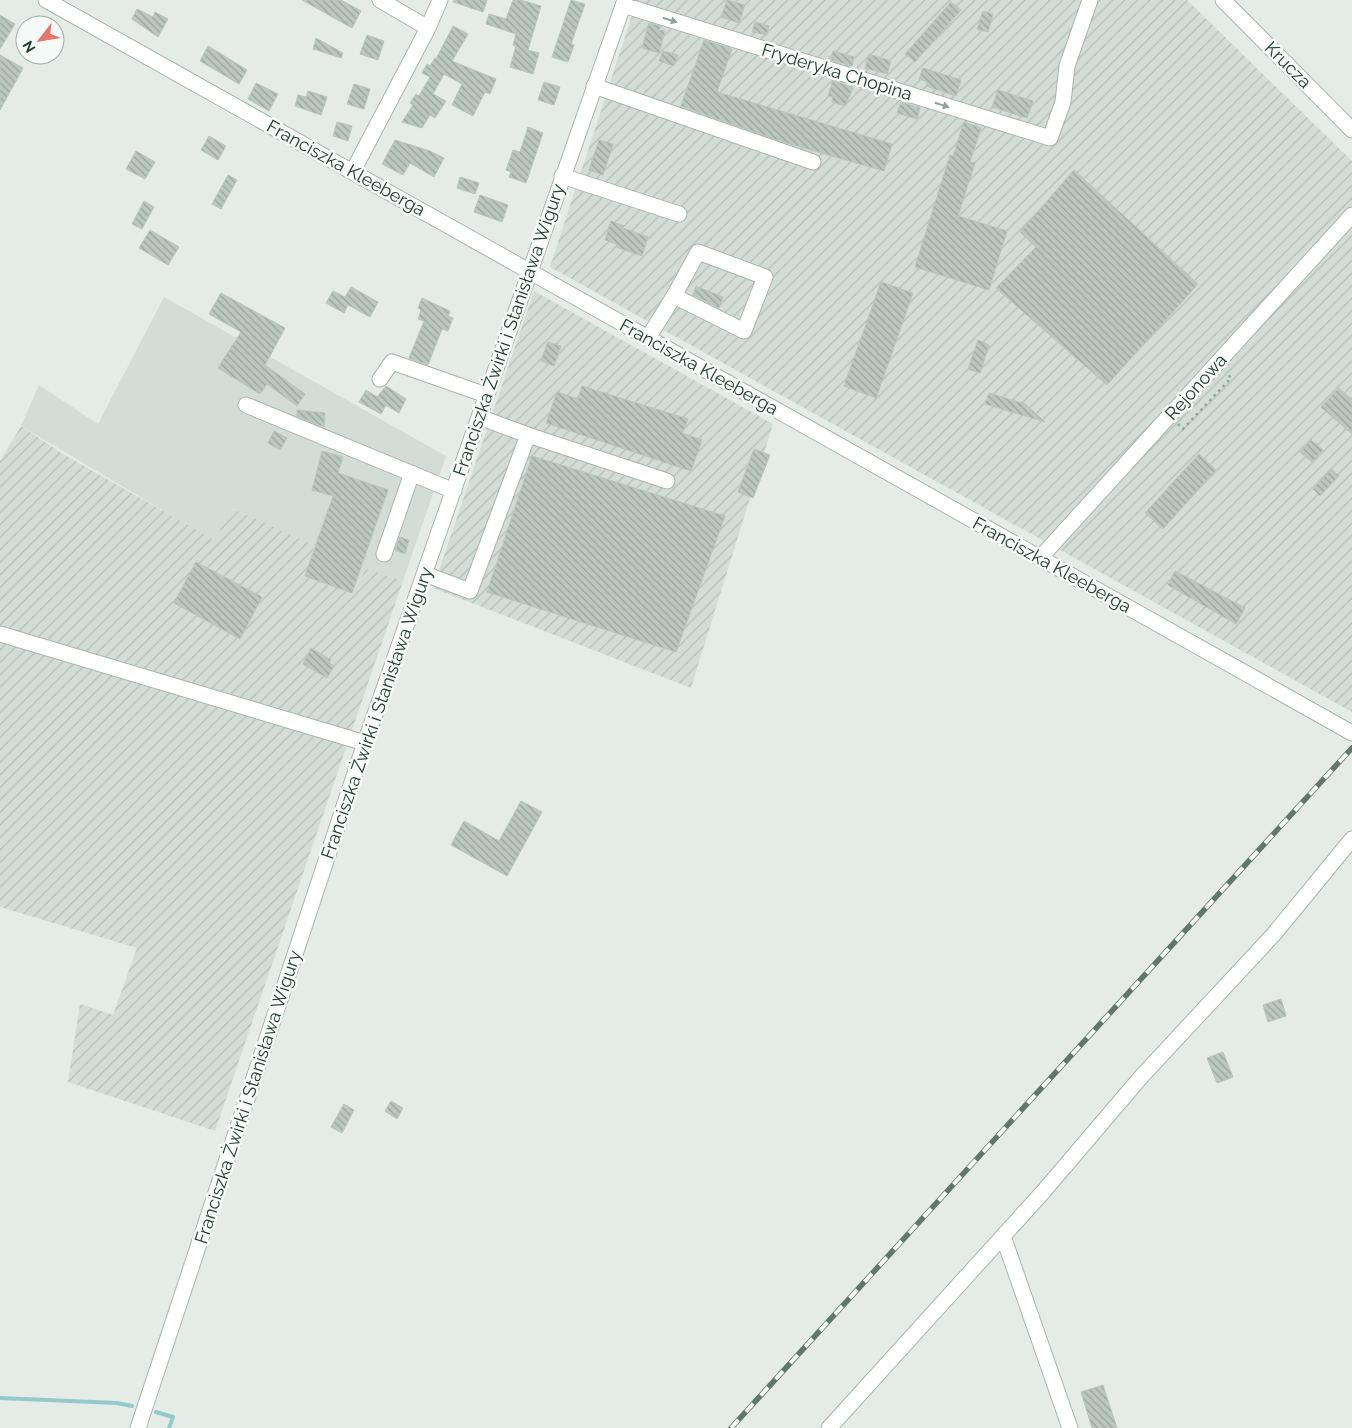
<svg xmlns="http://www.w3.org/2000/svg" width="1352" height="1428" font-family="Raleway,sans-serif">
	<defs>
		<pattern id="industrial-furrows" width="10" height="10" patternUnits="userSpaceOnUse" patternTransform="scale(1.25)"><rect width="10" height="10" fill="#d3dcd7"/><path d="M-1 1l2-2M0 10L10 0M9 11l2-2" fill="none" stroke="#b5beb9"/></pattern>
		<pattern id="building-back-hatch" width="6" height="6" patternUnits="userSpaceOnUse" patternTransform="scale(1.25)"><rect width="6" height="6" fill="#bbc7c0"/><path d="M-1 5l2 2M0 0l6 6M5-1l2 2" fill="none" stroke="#98a39d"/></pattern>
	</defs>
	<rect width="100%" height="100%" fill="#e5ece8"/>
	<path fill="#d3dcd7" d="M164 297 446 456 403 581 366 569 352 593 305 576 313 545 233 509 214 541 21 426 39 385 98 424Z"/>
	<path fill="url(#industrial-furrows)" d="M637 0H1187L1352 161V712L550 267Z
		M534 291 773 424 691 688 433 588Z
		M21 426 63 454 214 540 233 509 314 545 306 576 352 593 366 569 403 581 215 1131 68 1082 80 1004 113 1015 137 948 0 907V461Z"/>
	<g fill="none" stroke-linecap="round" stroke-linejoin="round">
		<path stroke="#94caca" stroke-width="4" d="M0 1398 117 1403 132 1406
			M156 1412 173 1417 169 1428"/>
	</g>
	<path fill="url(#building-back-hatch)" stroke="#b8c5be" d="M302 0H341L361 11 352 28Z
		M454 0H487L483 12 453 2Z
		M513 0H521L541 6 528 50 539 53 533 74 510 67 516 46 513 45 516 34 486 24 489 14 506 19Z
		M571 0 585 4 571 44 574 45 568 62 552 57Z
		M727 0 745 5 739 23 721 17Z
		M951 2 961 10 915 62 905 54Z
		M137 9 153 17 155 12 168 19 158 37 132 19Z
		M983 11 993 14 988 32 977 29Z
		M0 15 15 24 0 49Z
		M755 22 769 26 767 35 752 32Z
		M649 23 660 26 659 30 665 31 659 53 642 48Z
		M453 26 468 34 452 61 496 79 490 94 485 92 473 116 452 105 462 84 444 74 433 94 446 101 435 118 430 115 422 128 402 122 413 105 410 103 416 94 419 96 430 77 422 73 427 64 430 66 435 58 436 59Z
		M367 35 384 41 378 60 360 54Z
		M316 38 343 53 341 58 313 49Z
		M704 40 732 49 717 92 892 144 884 171 780 141 681 106Z
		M208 46 247 70 239 84 200 61Z
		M663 51 678 55 674 66 659 61Z
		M833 51 854 57 852 66 831 60Z
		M869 54 891 61 887 74 865 68Z
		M0 55 23 68 0 110Z
		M923 68 961 80 956 96 926 86 927 82 919 79Z
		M833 80 853 88 845 106 832 102 833 97 828 96Z
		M544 82 560 87 554 105 538 100Z
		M256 83 278 94 269 111 248 99Z
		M354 84 370 89 364 109 347 104Z
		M998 90 1033 101 1027 118 992 107Z
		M308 91 327 97 321 115 295 106 298 95 306 97Z
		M901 102 920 108 917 119 897 113Z
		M337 122 352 126 348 141 333 136Z
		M964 122 981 128 970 162 975 163 958 216 1007 231 989 290 915 267 950 155 953 156Z
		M528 127 543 133 526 183 509 177 511 172 506 170 513 150 520 152Z
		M209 136 226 146 218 160 201 150Z
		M395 140 430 151 444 158 434 177 410 163 403 175 382 164Z
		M599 140 613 144 603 175 589 170Z
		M136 151 155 162 145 179 126 169Z
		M1074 170 1198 284 1107 385 996 288 1036 247 1020 232Z
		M228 175 237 180 221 209 212 204Z
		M460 177 479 183 475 194 457 188Z
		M480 195 508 205 502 222 474 212Z
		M144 201 154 207 142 229 132 224Z
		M611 221 624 226 623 228 648 237 642 256 616 247 617 244 605 240Z
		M150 230 179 247 168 265 139 248Z
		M881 282 913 293 876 398 844 386Z
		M696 286 723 297 719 308 693 295Z
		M351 287 378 302 370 317 348 305 344 313 326 303 333 291 345 297Z
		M221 293 285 328 265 365 305 394 297 406 267 384 260 394 218 368 241 332 209 314Z
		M422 298 450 311 448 316 453 318 448 331 442 329 428 365 409 358 424 321 418 319 421 310 418 308Z
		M978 340 989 345 980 373 968 369Z
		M548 342 561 346 554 366 541 361Z
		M386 386 406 399 399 413 386 405 381 414 359 402 366 390 377 397Z
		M582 386 688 419 682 433 702 440 691 471 546 423 557 392 578 399Z
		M1339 388 1352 400V434L1321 407Z
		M989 393 1025 404 1045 422 985 404Z
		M297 410 325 413 324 427 297 416Z
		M274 431 287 438 280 450 268 443Z
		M1311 440 1323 450 1312 462 1300 452Z
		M754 449 770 455 753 498 738 492Z
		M322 451 343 457 338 473 388 490 352 593 305 576 333 496 312 490Z
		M1199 454 1216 470 1163 529 1145 513Z
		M532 456 725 516 676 652 487 592Z
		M1331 469 1339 476 1320 496 1313 489Z
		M400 537 409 540 405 554 395 550Z
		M196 562 262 597 240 639 174 603Z
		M1175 571 1245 608 1236 624 1168 585Z
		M311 648 331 660 329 663 334 666 327 678 303 664Z
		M521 801 542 812 507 876 451 845 464 821 499 841Z
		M1281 999 1286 1016 1268 1022 1263 1005Z
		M1223 1052 1233 1077 1217 1083 1207 1058Z
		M391 1101 403 1108 397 1119 385 1111Z
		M344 1104 354 1110 342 1133 331 1127Z
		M1103 1385 1117 1428H1092L1081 1392Z"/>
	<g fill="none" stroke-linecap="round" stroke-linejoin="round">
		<g stroke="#a8b4ae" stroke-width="17">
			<path id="minor" d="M46 0 1352 733
				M380 0 428 28
				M1223 0 1352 130
				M623 5 1050 138 1063 102 1067 66 1090 0
				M594 86 813 162
				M353 171 428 28 440 0
				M562 176 679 214
				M648 338 674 296 744 331 765 277 698 252 674 296
				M380 379 392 362 486 395
				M246 405 454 491
				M528 435 667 481
				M384 554 412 473
				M1040 558 1352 215
				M425 574 470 591 528 435 479 417
				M0 634 365 743
				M1003 1236 1070 1428
				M138 1428 365 743 625 0
				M829 1428 1043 1192 1141 1077 1274 934 1352 839"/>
		</g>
		<path stroke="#89ac9b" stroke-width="2.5" stroke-dasharray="2.5 4" stroke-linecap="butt" d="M1178 424 1183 429 1231 378 1226 372"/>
		<use href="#minor" stroke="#fff" stroke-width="15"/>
		<g stroke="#61776e" stroke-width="5.5">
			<path id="rail" d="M731 1428 1352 748"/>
		</g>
		<use href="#rail" stroke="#f5f9f7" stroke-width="4" stroke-dasharray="11" stroke-linecap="butt"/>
	</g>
	<defs><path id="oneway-solid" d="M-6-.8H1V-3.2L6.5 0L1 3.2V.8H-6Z" transform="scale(1.25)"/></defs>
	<g fill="#929e99">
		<use href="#oneway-solid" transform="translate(670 20) rotate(17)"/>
		<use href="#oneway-solid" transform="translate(942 105) rotate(17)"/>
	</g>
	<g text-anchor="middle" stroke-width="5" stroke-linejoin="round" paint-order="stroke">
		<g font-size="18" fill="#263c33" stroke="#f5f9f7">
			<text transform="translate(1288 65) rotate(45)" y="6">Krucza</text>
			<text transform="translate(837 72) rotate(17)" y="6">Fryderyka Chopina</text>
			<text transform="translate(346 168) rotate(29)" y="6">Franciszka Kleeberga</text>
			<text transform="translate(509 330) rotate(-71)" y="6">Franciszka Żwirki i Stanisława Wigury</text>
			<text transform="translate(699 367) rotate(29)" y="6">Franciszka Kleeberga</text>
			<text transform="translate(1196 387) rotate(-48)" y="6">Rejonowa</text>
			<text transform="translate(1052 565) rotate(29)" y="6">Franciszka Kleeberga</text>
			<text transform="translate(377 713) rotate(-71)" y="6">Franciszka Żwirki i Stanisława Wigury</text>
			<text transform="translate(248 1097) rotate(-72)" y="6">Franciszka Żwirki i Stanisława Wigury</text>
		</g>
	</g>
	<g transform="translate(40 40) rotate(239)"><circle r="24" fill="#f5f9f7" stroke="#a2ada9"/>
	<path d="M0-4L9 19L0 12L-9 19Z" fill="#e1776e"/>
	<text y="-8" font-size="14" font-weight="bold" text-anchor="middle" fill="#263c33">N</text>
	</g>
</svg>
